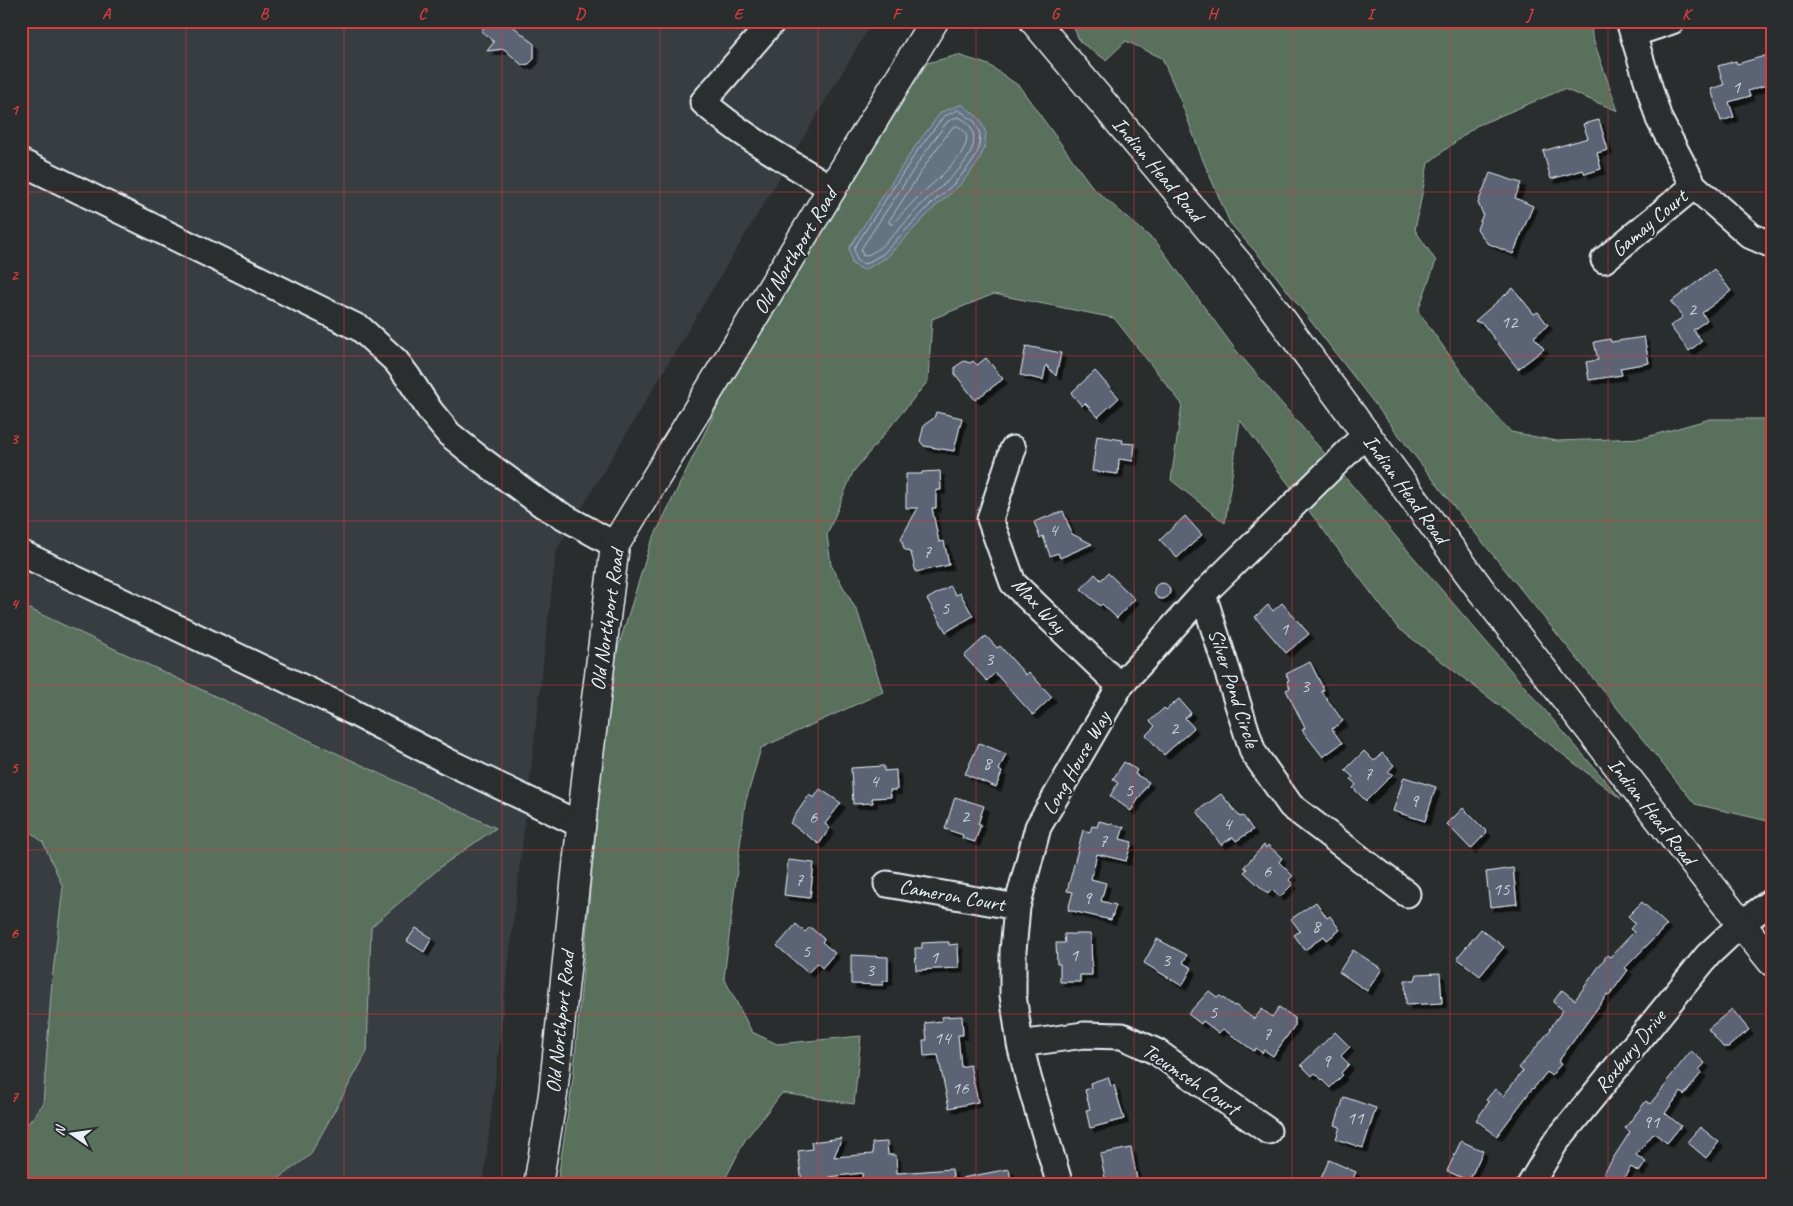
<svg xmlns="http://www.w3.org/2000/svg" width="1793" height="1206" font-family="Caveat,sans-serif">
	<defs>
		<filter id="shadow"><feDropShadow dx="4.5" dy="4.5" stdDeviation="0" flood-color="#0009"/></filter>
	</defs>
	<rect width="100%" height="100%" fill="#2a2d2e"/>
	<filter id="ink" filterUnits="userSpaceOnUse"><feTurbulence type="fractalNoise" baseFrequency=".02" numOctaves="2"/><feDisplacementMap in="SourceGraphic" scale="10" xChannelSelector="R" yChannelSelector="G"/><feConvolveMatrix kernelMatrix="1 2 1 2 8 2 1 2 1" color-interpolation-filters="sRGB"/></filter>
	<g filter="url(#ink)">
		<path fill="#393d43" d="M21 21H873L556 551 483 1185H21Z"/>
		<path fill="#59705c" stroke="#a0b0aa" d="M1071 21H1591L1592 36 1618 111 1564 89 1476 126 1428 163 1415 230 1436 261 1418 311 1479 397 1511 432 1557 441 1643 438 1710 419H1772V822L1695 804 1459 513 1269 267 1230 223 1202 158 1180 99 1162 58 1126 41 1106 60 1080 42Z
			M958 55 989 65 1019 86 1093 188 1157 243 1235 349 1621 799 1397 627 1240 420 1225 523 1171 480 1182 404 1114 318 994 294 932 319 928 381 853 472 827 535 831 565 858 613 883 692 761 748 745 804 724 978 752 1032 777 1044 861 1036 854 1104 782 1093 745 1140 722 1185H557L573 1079 599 794 614 661 650 545 728 385 927 63Z
			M21 605 496 828 443 865 371 927 367 1052 310 1155 270 1185H21V1133L43 1104 52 981 63 887 43 842 21 825Z"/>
		<path fill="#637483" stroke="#98a6b2" d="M962 104 980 119 986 133 984 149 978 163 959 186 934 208 886 258 864 270 852 264 849 248 914 148 941 112Z"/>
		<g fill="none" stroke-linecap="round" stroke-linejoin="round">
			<path stroke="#b3bfc9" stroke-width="1" d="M959 110 975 122 980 134 979 148 973 161 955 183 930 205 883 254 865 264 857 261 854 248 918 150 943 117Z
				M958 117C964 119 970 124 972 130 983 156 942 185 926 200 911 214 882 254 863 256L861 249 924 154 947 122Z
				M957 126C990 140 930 185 919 196 910 205 901 215 892 224H890L889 221 930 158 952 128Z"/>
		</g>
		<path fill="#5c6375" stroke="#e8f1f8" filter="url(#shadow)" d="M490 21H507L534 44V59L529 64 522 65 504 49 487 51 494 42 481 31Z
			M1768 55 1772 69V83L1748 91 1750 96 1729 102 1734 117 1721 121 1711 89 1724 85 1718 66 1736 61 1737 64Z
			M1599 120 1608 150 1597 153 1601 169 1585 174 1583 170 1551 179 1543 151 1588 138 1583 124Z
			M1490 173 1521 183 1515 198 1533 206 1513 254 1487 243 1477 229 1483 214 1478 203Z
			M1714 269 1731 291 1702 313 1707 320 1693 330 1702 341 1689 351 1670 326 1683 317 1671 302Z
			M1513 288 1534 314 1538 312 1548 325 1534 337 1544 349 1518 369 1483 324 1475 321Z
			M1644 337 1649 363 1620 368 1622 375 1589 380 1586 362 1598 360 1594 342 1610 339 1611 342Z
			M1026 346 1061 353 1056 376 1046 365 1043 380 1020 375Z
			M986 358 1003 379 975 400 955 374V367L964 361 970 363 973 361 977 365Z
			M1095 371 1119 398 1098 417 1085 403 1082 406 1071 393Z
			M936 412 962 418 954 451 924 446 920 441 924 425 934 418Z
			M1097 436 1123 440 1122 443 1135 444 1133 461 1119 459 1118 474 1092 471Z
			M940 471 941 490H936V508H932L939 542 944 541 949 565 916 572 911 553 904 549 901 538 918 508H906V474H922V472Z
			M1063 511 1072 534 1092 544 1060 558 1058 553 1050 556 1043 536 1040 538 1034 522Z
			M1185 516 1202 535 1177 558 1160 540Z
			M1108 573 1135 599 1117 618 1102 604 1100 606 1081 589 1095 574 1101 580Z
			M1154 591a8 8 0 1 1 16 0a8 8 0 1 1-16 0Z
			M950 586 956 595 960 593 973 616 946 632 927 599Z
			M1282 603 1309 634 1286 653 1255 617 1268 605 1273 611Z
			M986 636 997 648 1000 646 1026 675 1029 672 1052 697 1033 715 995 673 987 681 964 656Z
			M1310 662 1324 690 1321 691 1343 721 1332 729 1342 743 1323 757 1302 730 1305 728 1286 690 1290 688 1287 681 1289 680 1286 674Z
			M1179 699 1191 713 1185 718 1194 728 1164 755 1146 735 1155 726 1150 721 1164 708 1166 710Z
			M979 743 1006 754 999 770 1002 772 996 787 965 774Z
			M1364 751 1374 761 1382 753 1394 765 1388 772 1393 774 1366 801 1353 788 1356 785 1351 779 1353 777 1345 770Z
			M1124 762 1137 770 1135 774 1149 782 1131 811 1110 796 1118 783 1113 779Z
			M884 766V771L896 770 897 790H890L891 797 872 798 873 803 853 804 851 768Z
			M1404 777 1436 787 1425 821 1393 811Z
			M820 789 841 803 825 824 830 828 819 844 790 823 809 795 814 798Z
			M1221 794 1240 817 1243 816 1253 830 1236 841 1233 837 1221 845 1197 811Z
			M955 797 984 806 978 824H981L975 842 962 838 963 835 945 829Z
			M1463 808 1487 832 1471 849 1447 824Z
			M1099 821 1124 827 1120 839 1132 842 1126 861 1097 854 1091 879 1106 883 1101 901 1116 905 1111 920 1068 910 1073 892 1067 891 1083 830 1090 832 1092 826 1097 827Z
			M1264 845 1266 848 1268 845 1282 858 1279 862 1293 876 1289 880 1293 884 1280 897 1272 890 1268 894 1244 872 1247 869 1244 867Z
			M788 860 814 863 810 898 784 895Z
			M1513 868 1517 904 1490 907 1486 872Z
			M1316 902 1327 918 1330 916 1340 930 1327 940 1324 936 1305 950 1294 935 1300 931 1291 919Z
			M1642 902 1667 925 1625 968 1628 970 1609 996 1607 995 1558 1062 1561 1064 1551 1076 1547 1072 1533 1089H1532L1497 1136 1476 1120 1489 1102 1486 1100 1495 1089 1503 1096 1523 1071 1519 1068 1551 1029 1550 1028 1563 1010 1553 1002 1562 990 1575 1000 1607 955 1610 957 1634 932 1630 929 1635 923 1628 916Z
			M796 924 805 932 810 927 824 939 822 942 835 953 822 968 817 963 808 973 777 946Z
			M416 928 432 938 424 952 407 941Z
			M1481 929 1504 947 1480 976 1457 958Z
			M1064 934H1091L1092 975H1080V982H1060V964H1057L1056 943H1065Z
			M1157 939 1187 955 1183 963 1192 968 1182 986 1144 963Z
			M941 942H949V945L958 944 959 968 916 970 915 948H922V943Z
			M1353 950 1382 969 1367 991 1339 972Z
			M851 955 888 957V981H883V985L851 984Z
			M1440 973 1442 1003 1406 1005 1405 980H1415L1417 974Z
			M1209 991 1217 997 1220 996 1234 1006 1235 1005 1254 1019 1262 1009 1272 1017 1279 1007 1295 1018V1025L1273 1056 1264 1050 1262 1053 1256 1048 1254 1051 1223 1029 1219 1033 1203 1021 1201 1024 1188 1014Z
			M1732 1009 1749 1030 1728 1047H1723L1708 1029Z
			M962 1016 963 1035H958L961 1067 970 1065 978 1102 949 1108 938 1055 924 1056 923 1040H927L925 1023 942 1021V1017Z
			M1335 1032 1350 1047 1341 1056 1349 1064 1341 1073 1343 1075 1330 1088 1315 1073 1312 1076 1301 1065Z
			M1691 1051 1705 1063 1699 1070 1702 1072 1684 1095 1681 1092 1665 1113 1681 1126 1667 1143 1654 1133 1636 1155 1646 1162 1639 1172 1631 1167 1619 1185 1603 1174 1630 1132 1625 1128 1646 1101 1650 1104 1668 1082 1667 1081Z
			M1108 1077 1111 1086 1114 1085 1124 1119 1090 1128 1086 1110 1090 1109 1085 1090 1091 1088 1090 1083Z
			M1344 1097 1376 1108 1363 1148 1336 1139 1340 1127 1335 1125Z
			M1700 1127 1719 1142 1706 1158 1687 1142Z
			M842 1138 834 1157 873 1154 872 1143 887 1142 888 1155H896L897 1173 952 1169 954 1185H877V1182L863 1183 862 1173 830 1177V1180L802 1183 798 1151 812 1149 811 1142Z
			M1461 1141 1483 1151 1469 1181 1447 1171Z
			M1131 1148 1138 1185H1110V1181L1106 1182 1100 1154Z
			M1329 1160 1356 1172 1350 1185H1318Z
			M1009 1169 1012 1185H963L962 1178Z"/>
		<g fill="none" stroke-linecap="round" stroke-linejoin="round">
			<g stroke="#e8f1f8" stroke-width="29">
				<path id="minor" d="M773 21 703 102C743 137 789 162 833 189
					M1629 21 1659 119 1694 186 1751 236 1772 245
					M1633 34 1672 21
					M21 162 361 329 396 361 408 377 431 412 449 434 475 455 543 505 615 545
					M1604 260 1694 186
					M1013 449 990 519 1013 583 1120 686
					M21 553 335 703 447 761 581 825
					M1203 594 1253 752 1291 806 1407 894
					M887 884 1017 907
					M1020 1044 1084 1035 1122 1036 1157 1052 1268 1131
					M1060 1185 1028 1077 1020 1044 1013 995V951L1017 907 1038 827 1120 686 1203 594 1366 434
					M1530 1185 1555 1143 1708 955 1741 924 1772 901"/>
			</g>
			<g stroke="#e8f1f8" stroke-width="31">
				<path id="major" d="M1034 21 1257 286 1481 590 1741 924 1772 962
					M538 1185 553 1094 586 780 615 545 934 21"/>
			</g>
			<use href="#minor" stroke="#2a2d2e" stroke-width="25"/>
			<use href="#major" stroke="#2a2d2e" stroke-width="28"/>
		</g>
	</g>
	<path fill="none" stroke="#d83c3d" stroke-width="1" stroke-opacity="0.55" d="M186 21V1185M344 21V1185M502 21V1185M660 21V1185M818 21V1185M976 21V1185M1134 21V1185M1292 21V1185M1450 21V1185M1608 21V1185M21 192H1772M21 356H1772M21 521H1772M21 685H1772M21 850H1772M21 1014H1772"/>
	<g text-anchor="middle" stroke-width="4.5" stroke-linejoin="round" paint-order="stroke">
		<g font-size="19" fill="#c5ced7">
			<text x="1736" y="93">1</text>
			<text x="1692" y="315">2</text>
			<text x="1509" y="328">12</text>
			<text x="1053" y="536">4</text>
			<text x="927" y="558">7</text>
			<text x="945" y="614">5</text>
			<text x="1284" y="635">1</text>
			<text x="989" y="665">3</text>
			<text x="1305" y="692">3</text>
			<text x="1174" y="734">2</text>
			<text x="987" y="769">8</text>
			<text x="1368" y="780">7</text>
			<text x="874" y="787">4</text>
			<text x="1129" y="796">5</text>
			<text x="1414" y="807">9</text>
			<text x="965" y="822">2</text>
			<text x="813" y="823">6</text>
			<text x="1227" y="830">4</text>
			<text x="1103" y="847">7</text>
			<text x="1267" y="877">6</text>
			<text x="799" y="886">7</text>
			<text x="1501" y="895">15</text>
			<text x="1087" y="904">9</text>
			<text x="1316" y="932">8</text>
			<text x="806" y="957">5</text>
			<text x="1074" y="961">1</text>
			<text x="934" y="963">1</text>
			<text x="1166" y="966">3</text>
			<text x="870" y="976">3</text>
			<text x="1213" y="1018">5</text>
			<text x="1267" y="1040">7</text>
			<text x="942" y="1044">14</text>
			<text x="1326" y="1067">9</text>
			<text x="960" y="1094">16</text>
			<text x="1355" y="1124">11</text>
			<text x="1651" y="1128">91</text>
		</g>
		<g font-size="21" fill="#e8f1f8" stroke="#2a2d2e">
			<text transform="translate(1158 169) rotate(50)" y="7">Indian Head Road</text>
			<text transform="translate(1649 223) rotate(-40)" y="7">Gamay Court</text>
			<text transform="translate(795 251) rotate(-59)" y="7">Old Northport Road</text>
			<text transform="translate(1406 489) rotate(54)" y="7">Indian Head Road</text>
			<text transform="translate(1039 605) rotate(47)" y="7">Max Way</text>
			<text transform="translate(607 620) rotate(-82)" y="7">Old Northport Road</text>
			<text transform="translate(1234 688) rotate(72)" y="7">Silver Pond Circle</text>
			<text transform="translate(1076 763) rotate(-60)" y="7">Long House Way</text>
			<text transform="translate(1652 811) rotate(52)" y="7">Indian Head Road</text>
			<text transform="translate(952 895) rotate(10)" y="7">Cameron Court</text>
			<text transform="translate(560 1022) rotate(-84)" y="7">Old Northport Road</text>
			<text transform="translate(1630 1051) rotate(-51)" y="7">Roxbury Drive</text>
			<text transform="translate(1191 1079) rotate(34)" y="7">Tecumseh Court</text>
		</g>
	</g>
	<rect width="1793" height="1206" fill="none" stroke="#2a2d2e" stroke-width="55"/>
	<g transform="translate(72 1134) rotate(283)" stroke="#2a2d2e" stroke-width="4" paint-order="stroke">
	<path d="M0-4L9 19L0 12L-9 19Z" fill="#e8f1f8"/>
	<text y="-8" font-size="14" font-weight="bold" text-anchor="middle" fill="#e8f1f8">N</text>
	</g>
	<rect x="28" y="28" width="1738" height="1150" fill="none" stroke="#d83c3d" stroke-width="2"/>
	<g font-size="16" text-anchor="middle" font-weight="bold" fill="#d83c3d">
		<text x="106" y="19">A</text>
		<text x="264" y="19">B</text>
		<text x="422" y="19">C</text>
		<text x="580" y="19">D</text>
		<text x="738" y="19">E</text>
		<text x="896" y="19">F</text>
		<text x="1055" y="19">G</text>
		<text x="1212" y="19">H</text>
		<text x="1370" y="19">I</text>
		<text x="1529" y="19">J</text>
		<text x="1686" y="19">K</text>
		<text x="14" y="115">1</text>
		<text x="14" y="280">2</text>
		<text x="14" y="444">3</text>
		<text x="14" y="609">4</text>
		<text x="14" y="773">5</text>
		<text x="14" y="938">6</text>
		<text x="14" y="1102">7</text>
	</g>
</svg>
